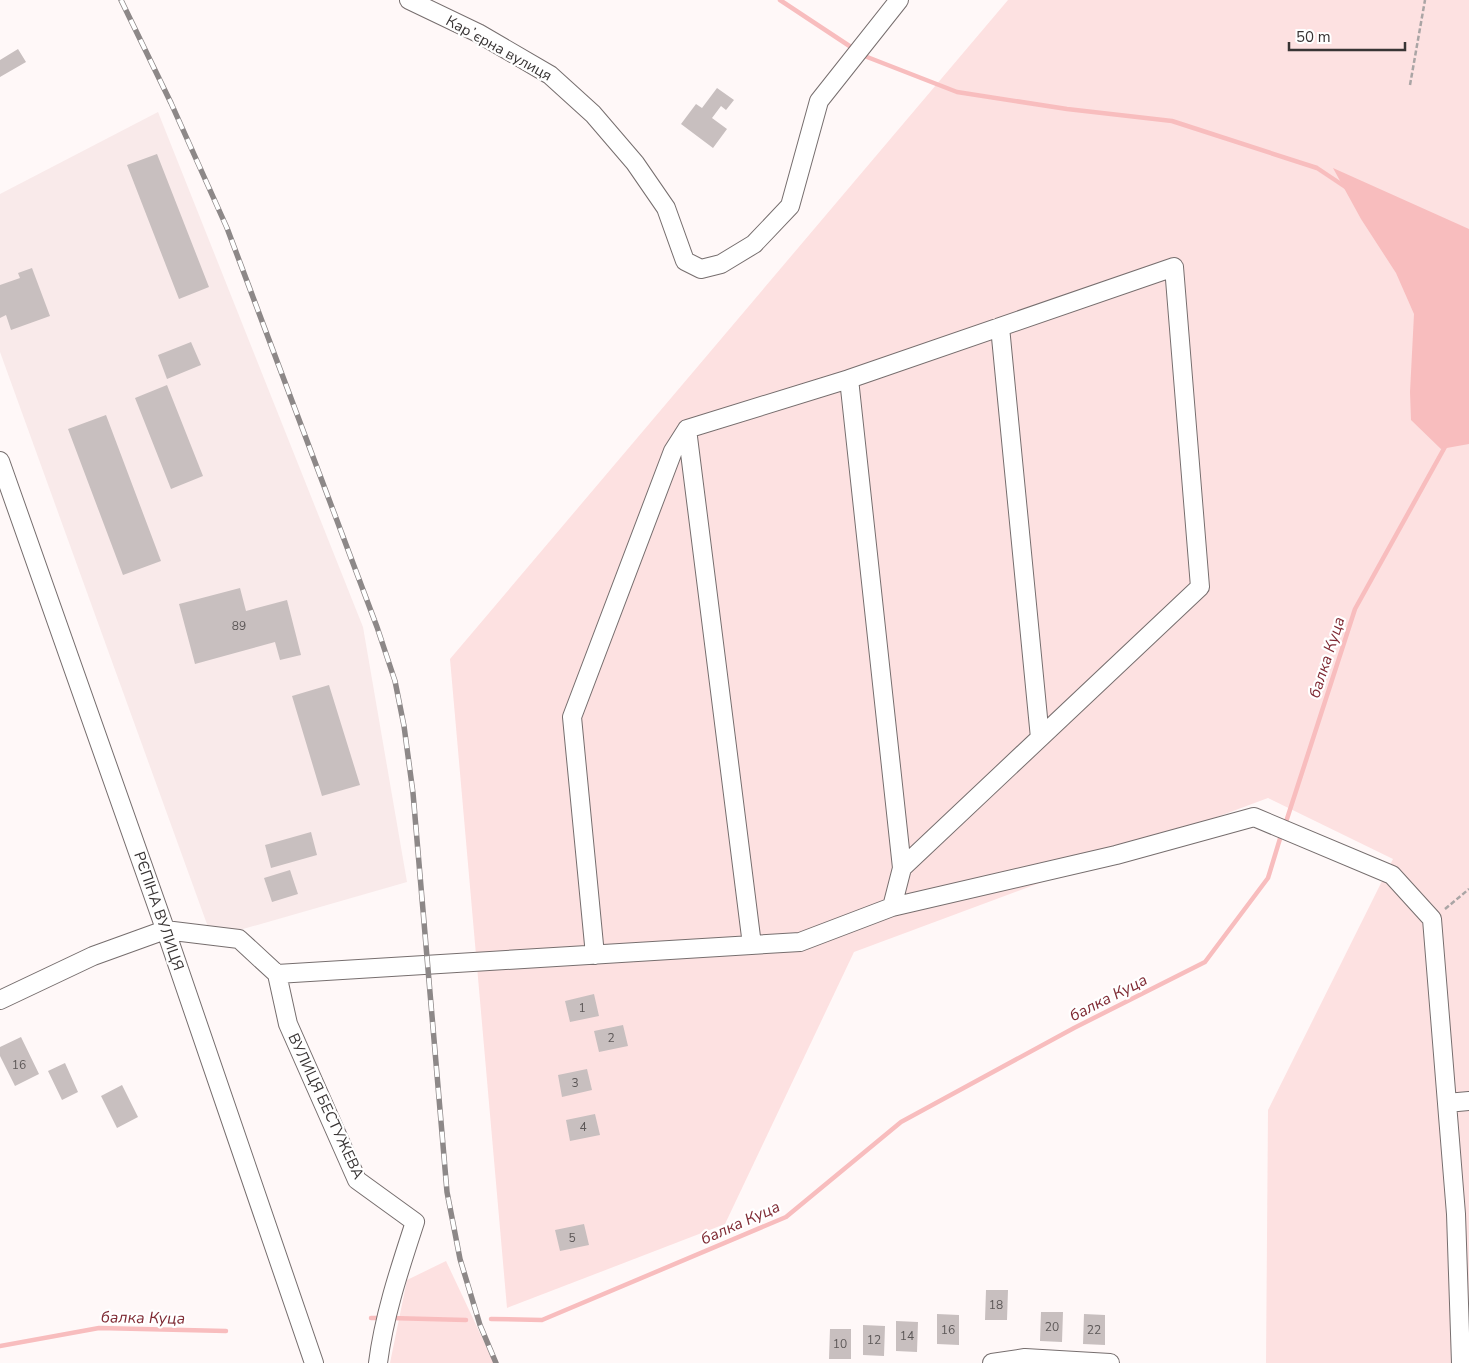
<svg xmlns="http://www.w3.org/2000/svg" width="1469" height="1363" font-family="'Nunito Sans',sans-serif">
	<rect width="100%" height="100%" fill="#fff8f8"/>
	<path fill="#f9eaea" d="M158 112 363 627 407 882 212 938 0 352V194Z"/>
	<path fill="#fde1e1" d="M1008 0H1469V1363H1266L1268 1110 1393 859 1268 798 854 952 725 1224 507 1308 450 659Z
		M446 1261 494 1363H390L407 1280Z"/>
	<path fill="#f8bdbe" d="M1333 168 1469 229V444L1441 449 1411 420 1410 392 1414 314 1396 273 1361 219Z"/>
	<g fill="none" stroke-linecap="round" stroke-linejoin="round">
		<path stroke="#f8bdbe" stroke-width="4.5" d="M780 0 854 49
			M862 55 957 92 1067 109 1172 121 1317 168 1347 188
			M1285 825 1355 609 1446 445
			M371 1318H382
			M390 1318 466 1320
			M491 1319 542 1320 786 1217 901 1122 1074 1028 1205 962 1268 878 1282 832
			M0 1346 99 1328 226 1331"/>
	</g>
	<path fill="#c8bfbf" d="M18 49 26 62 0 77V60Z
		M717 88 734 100 726 110 721 106 712 118 727 129 713 148 681 124 696 104 702 108Z
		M157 154 209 287 179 299 127 165Z
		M32 268 50 316 11 330 6 315 0 318V285L20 278 18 273Z
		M191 342 201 365 167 379 158 355Z
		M167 385 203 476 171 489 135 398Z
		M106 415 161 561 123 575 68 429Z
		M240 588 246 611 287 600 301 655 280 660 275 642 195 664 179 604Z
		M329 685 360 785 322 796 292 696Z
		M311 832 317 855 271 868 265 845Z
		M290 870 298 894 272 902 264 878Z
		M594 994 599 1016 570 1022 565 1001Z
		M623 1025 628 1046 599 1052 594 1031Z
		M21 1037 39 1074 15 1086 0 1056V1047Z
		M65 1063 78 1092 62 1100 48 1071Z
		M587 1069 592 1090 562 1097 558 1075Z
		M122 1085 138 1117 117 1128 101 1096Z
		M595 1114 600 1135 570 1141 566 1120Z
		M584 1224 589 1245 560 1251 555 1230Z
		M986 1290H1008L1007 1320H985Z
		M1041 1312H1063L1062 1342 1040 1341Z
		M937 1314 959 1315V1345L937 1344Z
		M1084 1314 1105 1315V1345L1083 1344Z
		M896 1321 918 1322 917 1352 896 1351Z
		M863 1325 885 1326 884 1356 863 1355Z
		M830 1329H851V1359H829Z"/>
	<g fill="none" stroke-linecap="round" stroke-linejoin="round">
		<g stroke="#766e6e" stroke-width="20">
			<path id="minor" d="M409 0 478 33 550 75 593 114 635 163 666 208 685 261 701 269 721 264 754 244 790 206 819 101 899 0
				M1000 327 1040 738
				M687 429 752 945
				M0 461 169 940 314 1363
				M892 907 902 868 849 379 1174 267 1200 587 902 868
				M595 955 572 717 673 451 687 429 849 379
				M277 974 800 942 892 907 1116 855 1254 817 1392 875 1432 919 1456 1214 1461 1363
				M0 1000 93 956 165 930 239 939 277 974 288 1024 357 1180 415 1222C400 1268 384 1315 378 1363
				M1447 1103 1469 1101
				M992 1363 1025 1358 1110 1363"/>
		</g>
		<path stroke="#aaa5a5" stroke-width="2.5" stroke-dasharray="5 2.5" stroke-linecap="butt" d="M1410 85 1425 0
			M1445 909 1469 889"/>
		<use href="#minor" stroke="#fff" stroke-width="18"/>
		<g stroke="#8d8888" stroke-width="5.5">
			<path id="rail" d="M121 0 171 103 227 228 377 627 395 681 404 726 413 793 447 1192 460 1259 480 1325 496 1363"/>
		</g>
		<use href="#rail" stroke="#fff" stroke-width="4" stroke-dasharray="11" stroke-linecap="butt"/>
	</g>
	<g text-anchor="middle" stroke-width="4.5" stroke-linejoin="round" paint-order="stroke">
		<g font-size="12" fill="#5c5757">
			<text x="239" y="630">89</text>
			<text x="582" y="1012">1</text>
			<text x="611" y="1042">2</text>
			<text x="19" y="1069">16</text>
			<text x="575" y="1087">3</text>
			<text x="583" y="1131">4</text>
			<text x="572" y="1242">5</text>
			<text x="996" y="1309">18</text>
			<text x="1052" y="1331">20</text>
			<text x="948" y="1334">16</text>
			<text x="1094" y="1334">22</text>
			<text x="907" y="1340">14</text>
			<text x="874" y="1344">12</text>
			<text x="840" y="1348">10</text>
		</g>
		<g font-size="15" fill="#383434" stroke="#fff">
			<text transform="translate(499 48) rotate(29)" y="5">Карʼєрна вулиця</text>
			<text transform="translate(159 911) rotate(71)" y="5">РЄПІНА ВУЛИЦЯ</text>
			<text transform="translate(326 1106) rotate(65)" y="5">ВУЛИЦЯ БЕСТУЖЕВА</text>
		</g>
		<g font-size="16" font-style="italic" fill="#7f2b34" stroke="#fff">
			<text transform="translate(1326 657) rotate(-72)" y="6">балка Куца</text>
			<text transform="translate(1108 997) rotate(-27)" y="6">балка Куца</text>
			<text transform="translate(740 1222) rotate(-24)" y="6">балка Куца</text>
			<text transform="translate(143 1317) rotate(1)" y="6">балка Куца</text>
		</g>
	</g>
	<path d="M1289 42v8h116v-8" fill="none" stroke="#383434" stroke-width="2.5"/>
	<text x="1296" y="42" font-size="15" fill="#383434" stroke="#ffffff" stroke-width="4" paint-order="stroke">50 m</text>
</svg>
